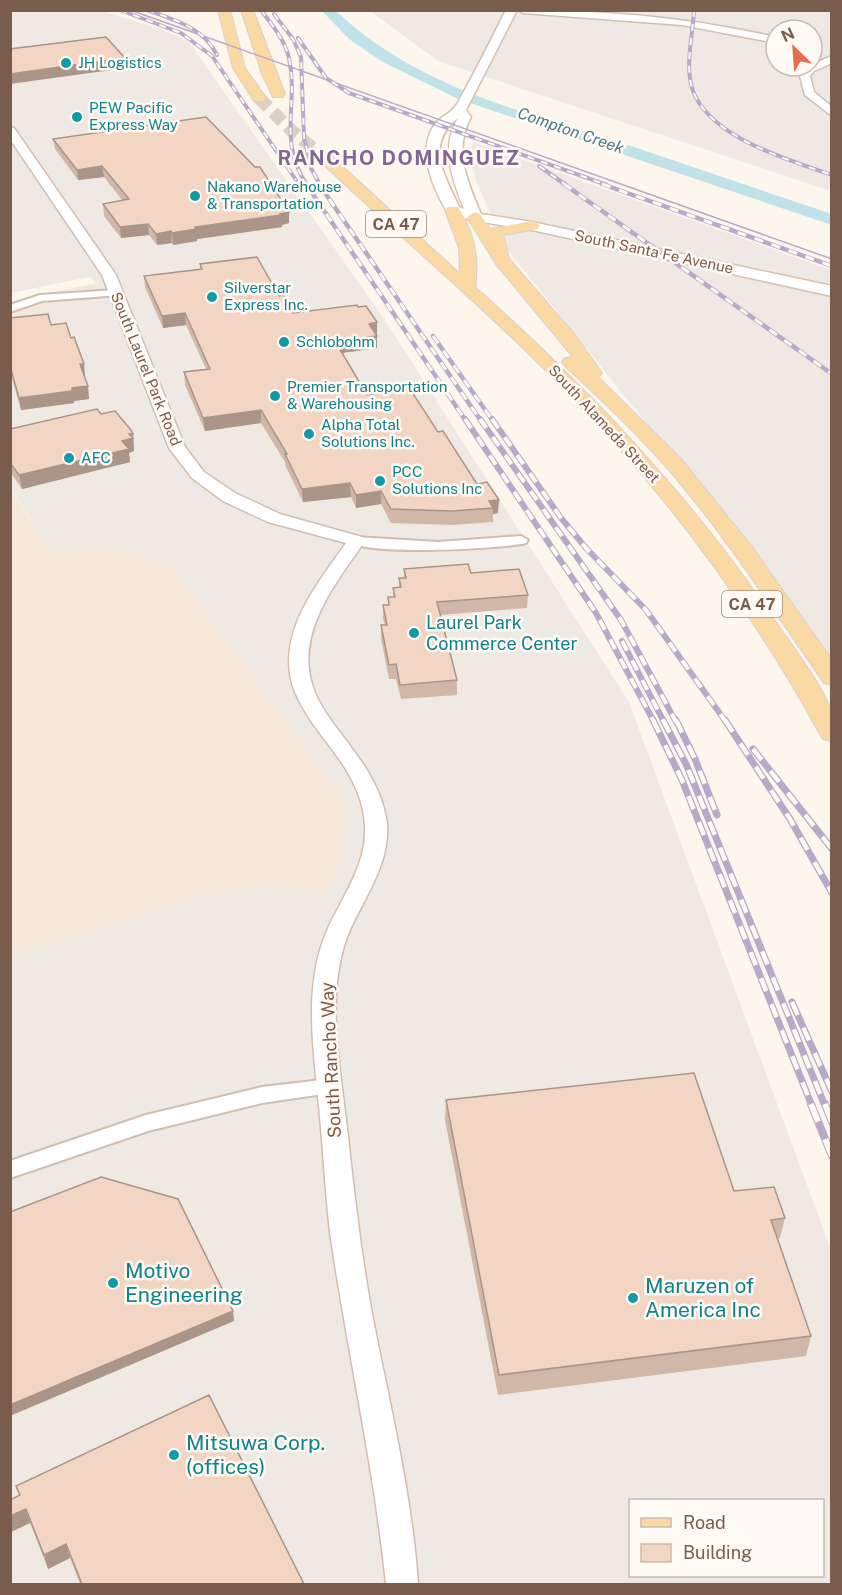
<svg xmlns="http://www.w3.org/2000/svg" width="842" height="1595" font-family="'Public Sans',sans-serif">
	<rect width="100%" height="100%" fill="#fdf6ec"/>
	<path fill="#f5e8da" d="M97 283 104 300 40 308 11 319V301Z
		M10 489 52 553 90 549 115 550 156 560 174 568 345 801 340 863 327 893 297 887 199 897 11 956Z"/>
	<path fill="#efe9e4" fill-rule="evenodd" d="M11 11H102L158 28 188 41 383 317 629 702 831 1250V1584H11V956L199 897 256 886 297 887 327 893 340 863 345 801 174 568 156 560 115 550 90 549 52 553 11 489V319L40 308 104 300 97 283 89 277 11 293ZM630 1500H822V1576H630Z
		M370 11H831V191L438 61ZM776 30H812V66H776Z
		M473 142 831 270V664L812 631 503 244 476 180 470 153Z"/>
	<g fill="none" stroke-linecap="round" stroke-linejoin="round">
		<path fill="#bfe3e8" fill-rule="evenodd" d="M321 10H335C414 86 523 112 625 144 694 167 763 191 832 214V225L458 99 381 61 349 39Z"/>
		<path stroke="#dcd0c4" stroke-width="13" stroke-dasharray="13 7" stroke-linecap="butt" d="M259 98 292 131 326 159"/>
		<g stroke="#d1beb0" stroke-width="4">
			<path id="minor" d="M116 290 120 291V295L42 301 10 312V305L40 295Z
				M521 536 528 540 526 543C501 549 364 556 349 541L356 537 438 542Z
				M330 1079 337 1082 340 1087 337 1092 262 1103 148 1131 10 1178V1161L146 1115 262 1087Z"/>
		</g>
		<g stroke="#d1beb0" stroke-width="3">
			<path id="tertiary" d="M518 10C606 10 691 18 776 37V43L682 25 523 13Z
				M832 56V63L814 71 810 76 814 92 832 107V116L805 95 800 76 806 67Z
				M10 127 14 128 116 275 185 447 204 472 235 493 280 514 362 537 365 541C335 584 293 635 314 690 322 712 340 731 353 750 369 771 384 797 387 824 390 866 362 900 347 937 336 967 335 998 336 1029 338 1062 343 1095 347 1128 354 1192 361 1255 373 1319 390 1406 412 1495 418 1584H386C374 1466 347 1350 330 1232 326 1198 324 1163 321 1128 318 1090 312 1052 312 1013 312 986 315 959 326 933 341 898 367 866 365 826 364 799 350 773 334 752 320 733 304 714 295 692 273 637 316 586 346 543L268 522 223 501 192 478 169 448 102 275 10 139Z"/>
		</g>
		<g stroke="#d6c0b0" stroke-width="3">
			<path id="secondary" d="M506 10H517L466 110 471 117C453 150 467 181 481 214L532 222 832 286V296L532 230 475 221 448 213C433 189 415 148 436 123 442 116 452 113 457 104 474 74 490 42 506 10ZM458 118C440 148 452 178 464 209L459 207C445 175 424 145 458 118Z"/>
		</g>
		<g stroke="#dad1cd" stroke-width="2">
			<path id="primary" d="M218 10H230L245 68 266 98 264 101H254L233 68Z
				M241 10H253L285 94 283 97H273L262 74Z
				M326 155 331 156 460 274 459 248 445 210 448 207H458C474 231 479 259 475 287 588 388 690 495 775 621 792 646 820 682 831 710 834 718 832 732 832 741L823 739 820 734C752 610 668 496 570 395 491 313 403 240 321 162L319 159Z
				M475 212 480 214 490 229 532 221 537 223 540 226 537 229 503 235 509 259 575 335 602 373 598 377 681 459 752 547 832 660V685L824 683C777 615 732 546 680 483 645 441 605 403 565 366L562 362 565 358 573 357 496 264 467 217Z"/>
		</g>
		<use href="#minor" fill="#fff" fill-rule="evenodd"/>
		<use href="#tertiary" fill="#fff" fill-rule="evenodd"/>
		<use href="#secondary" fill="#fff" fill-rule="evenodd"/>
		<use href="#primary" fill="#fbd9a5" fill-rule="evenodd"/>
		<path stroke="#b9a8c9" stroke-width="1.5" d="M130 10 832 259"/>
		<g stroke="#b9a8c9" stroke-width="4">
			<path id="rail-far4" d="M120 10 181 33 212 56 296 180
				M147 10C175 20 203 27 217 55
				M261 10C272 25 285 40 289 58 299 104 277 141 307 185
				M694 10C693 35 685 64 692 88 707 137 789 160 832 175
				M274 14 293 39 301 57 304 137 311 168 320 185
				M298 38 326 78 349 93 607 185
				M539 166 566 185"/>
		</g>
		<g stroke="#b9a8c9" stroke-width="4.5">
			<path id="rail-far3" d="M306 184 466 421
				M319 184 481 421
				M564 184 832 374
				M602 184 832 266
				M433 336 493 421"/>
		</g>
		<g stroke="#b9a8c9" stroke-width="6">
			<path id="rail-far2" d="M465 419 596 613 654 722
				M480 419 621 620 676 722
				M492 419 561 518 586 548 646 610 726 722
				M622 641 664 722"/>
		</g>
		<g stroke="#b9a8c9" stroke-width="7">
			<path id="rail-far1" d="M653 720 682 780 812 1106
				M663 720 686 764 825 1106
				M676 720 695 759 717 815
				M725 720 790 819 832 893
				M753 749 832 849
				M792 1002 832 1092"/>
		</g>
		<g stroke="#b9a8c9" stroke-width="8">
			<path id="rail" d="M811 1104 832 1156
				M825 1104 832 1122"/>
		</g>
		<use href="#rail-far4" stroke="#fffaf3" stroke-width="2" stroke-dasharray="7" stroke-linecap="butt"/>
		<use href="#rail-far3" stroke="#fffaf3" stroke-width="3" stroke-dasharray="9" stroke-linecap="butt"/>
		<use href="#rail-far2" stroke="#fffaf3" stroke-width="4" stroke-dasharray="11" stroke-linecap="butt"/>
		<use href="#rail-far1" stroke="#fffaf3" stroke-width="4.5" stroke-dasharray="14" stroke-linecap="butt"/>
		<use href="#rail" stroke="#fffaf3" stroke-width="6" stroke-dasharray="19" stroke-linecap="butt"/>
	</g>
	<path fill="#d1b7a8" d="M53 139 289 212V223L282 225V227L197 239V241L173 245 172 243 157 245 149 235 121 238 104 216 103 204 122 200 104 177 78 180 55 149Z
		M200 264 279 296 293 313 377 335H376L377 348 342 353 367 395 438 432 498 513 493 514V522L452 525 391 523 381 504 356 508 351 497 303 502 286 467 285 462 261 423 205 431 185 385 184 372 206 369 186 325 163 328 145 287 144 276 200 269Z
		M10 318 51 325 85 376 84 377 88 386 89 399 74 401V403L21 410 10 371Z
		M101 414 133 434 134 451 129 453 130 462 22 489 10 472V429Z
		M404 569 471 573 528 595 527 608 440 615 457 680V695L401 699 396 679H389L381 639V625H385L383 619V605H388V597H393V588L399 587V578H404Z
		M446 1100 785 1218 780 1238H777L811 1336 806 1356 498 1395 445 1120Z
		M16 1486 304 1584H80L70 1558 48 1569 30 1523 11 1532 10 1500 19 1496Z"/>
	<path fill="#aa9588" d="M125 58 126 68 10 84V74Z
		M102 166 104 177 78 180 77 170Z
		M289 212V223L282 225V227L197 239V241L173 245 172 233 195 227Z
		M148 224 149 235 121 238 120 227Z
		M171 231 172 243 157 245 156 234Z
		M185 313 186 325 163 328 162 316Z
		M377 322V335L369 336V324Z
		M377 336V348L335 354V341Z
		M80 364H84L85 376 82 377Z
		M88 386 89 399 74 401V403L21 410 19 398Z
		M261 410V423L205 431 203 418Z
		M129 434H133L134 451 129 453 130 462 22 489 19 475 122 441Z
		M350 483 351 497 303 502 302 489Z
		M381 491V504L356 508V495Z
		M499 500 498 513 493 514V508L489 501Z
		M233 1311 234 1321 10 1416V1405Z
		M26 1509 30 1523 11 1532 10 1516Z
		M66 1544 70 1558 48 1569 44 1555Z"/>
	<path fill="#f3d5c3" stroke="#aa9588" stroke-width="1.5" d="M106 37 125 58 10 74V49Z
		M206 117 255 167H260L289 212 280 214 282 215 195 227 196 229 172 233 171 231 156 234 148 224 120 227 103 204 129 199 102 166 77 170 53 139Z
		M257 257 279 296 283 295 286 299 293 313 357 305 358 307 366 306 377 322 369 324 377 336 335 341 367 395 410 389 438 432 443 431 477 484 487 482 499 500 489 501 493 508 452 511 391 509 381 491 356 495 350 483 302 489 285 454H287L261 410 203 418 184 372 210 369 185 313 162 316 144 276 202 269 200 264Z
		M48 314 51 325 66 323 71 338 74 337 84 364H80L88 386 72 388V391L19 398 10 366V318Z
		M97 409 101 414 115 411 131 430 133 434H129L133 438 122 441 129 449 19 475 10 463V429Z
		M468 564 471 573 519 569 528 595 437 602 457 680 400 685 396 664 389 665 381 625H387L383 605H389L388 597H395L393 588 401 587 399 578H406L404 569Z
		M694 1073 734 1191 774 1187 785 1218 771 1220 811 1336 499 1375 446 1100Z
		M101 1177 178 1199 233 1311 10 1405V1212Z
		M209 1395 304 1584H82L66 1544 44 1555 26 1509 10 1516V1500L20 1495 16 1486Z"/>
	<g fill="#0f9aa8" stroke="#fffaf3" stroke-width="2">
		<circle cx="66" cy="63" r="6"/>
		<circle cx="77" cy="117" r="6"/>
		<circle cx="195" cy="196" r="6"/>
		<circle cx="212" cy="297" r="6"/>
		<circle cx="284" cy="342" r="6"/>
		<circle cx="275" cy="396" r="6"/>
		<circle cx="309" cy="434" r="6"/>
		<circle cx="69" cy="458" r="6"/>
		<circle cx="380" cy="481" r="6"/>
		<circle cx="414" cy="633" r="6"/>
		<circle cx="113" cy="1283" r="6"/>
		<circle cx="633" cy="1298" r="6"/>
		<circle cx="174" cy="1455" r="6"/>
	</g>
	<g text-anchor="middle" stroke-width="5" stroke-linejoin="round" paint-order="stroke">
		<g font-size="15" fill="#0d838f" stroke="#fffaf3" text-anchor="start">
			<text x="78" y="68">JH Logistics</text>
			<text x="89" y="113">PEW Pacific<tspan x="89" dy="17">Express Way</tspan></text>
			<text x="207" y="192">Nakano Warehouse<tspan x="207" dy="17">&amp; Transportation</tspan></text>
			<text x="224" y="293">Silverstar<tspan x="224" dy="17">Express Inc.</tspan></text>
			<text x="296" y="347">Schlobohm</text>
			<text x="287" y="392">Premier Transportation<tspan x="287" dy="17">&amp; Warehousing</tspan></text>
			<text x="321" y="430">Alpha Total<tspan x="321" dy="17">Solutions Inc.</tspan></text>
			<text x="81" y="463">AFC</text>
			<text x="392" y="477">PCC<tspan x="392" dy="17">Solutions Inc</tspan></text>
		</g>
		<g font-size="15" fill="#7a5c4d" stroke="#fffaf3">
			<text transform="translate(654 252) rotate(12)" y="5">South Santa Fe Avenue</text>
			<text transform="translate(146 369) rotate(68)" y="5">South Laurel Park Road</text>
			<text transform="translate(604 424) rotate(47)" y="5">South Alameda Street</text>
		</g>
		<g font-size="16" font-style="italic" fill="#437c86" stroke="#fffaf3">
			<text transform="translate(571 130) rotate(19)" y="6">Compton Creek</text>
		</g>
		<g fill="#fffaf3" stroke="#a28b7f" stroke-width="1.5">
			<rect x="366" y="211" width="60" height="26" rx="4.5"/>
			<rect x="722" y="591" width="60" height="26" rx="4.5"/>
		</g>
		<g font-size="16" font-weight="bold" fill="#7a5c4d">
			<text x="396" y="230">CA 47</text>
			<text x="752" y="610">CA 47</text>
		</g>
		<g font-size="18" fill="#0d838f" stroke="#fffaf3" text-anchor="start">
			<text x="426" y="629">Laurel Park<tspan x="426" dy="21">Commerce Center</tspan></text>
		</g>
		<g font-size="18" fill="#7a5c4d" stroke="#fffaf3">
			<text transform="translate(331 1060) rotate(-93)" y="6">South Rancho Way</text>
		</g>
		<g font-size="20" font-weight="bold" letter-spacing="1.5" fill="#846695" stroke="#fffaf3">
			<text x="399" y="165">RANCHO DOMINGUEZ</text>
		</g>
		<g font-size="21" fill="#0d838f" stroke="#fffaf3" text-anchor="start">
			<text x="125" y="1278">Motivo<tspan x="125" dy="24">Engineering</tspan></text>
			<text x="645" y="1293">Maruzen of<tspan x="645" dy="24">America Inc</tspan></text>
			<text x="186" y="1450">Mitsuwa Corp.<tspan x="186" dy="24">(offices)</tspan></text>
		</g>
	</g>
	<rect width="842" height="1595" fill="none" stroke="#7a5c4d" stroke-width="24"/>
	<rect x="629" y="1499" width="195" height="78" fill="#fffaf3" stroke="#cabbb1" stroke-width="1.5"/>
	<rect x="641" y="1518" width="30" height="9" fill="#fbd9a5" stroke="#cabbb1" stroke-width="1.5"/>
	<text x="683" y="1529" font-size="18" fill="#7a5c4d">Road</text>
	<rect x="641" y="1544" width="30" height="18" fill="#f3d5c3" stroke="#cabbb1" stroke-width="1.5"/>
	<text x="683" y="1559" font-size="18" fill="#7a5c4d">Building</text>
	<g transform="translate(794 48) rotate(335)"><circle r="28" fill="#fffaf3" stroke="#cabbb1" stroke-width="1.5"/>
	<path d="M0-4.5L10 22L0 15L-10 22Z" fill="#e76f51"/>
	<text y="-9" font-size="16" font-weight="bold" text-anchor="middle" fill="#7a5c4d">N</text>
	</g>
</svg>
